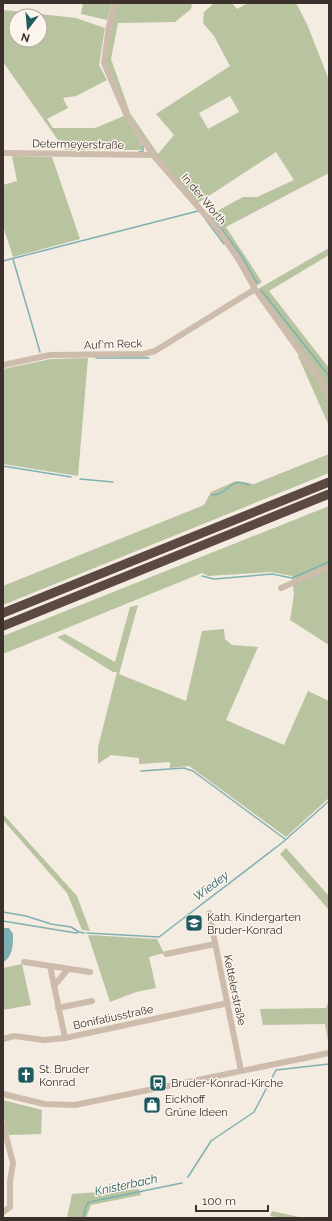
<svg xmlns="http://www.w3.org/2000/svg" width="332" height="1221" font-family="Raleway,sans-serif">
	<rect width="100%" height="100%" fill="#f4ebe1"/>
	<path fill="#b8c4a0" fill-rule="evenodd" d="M83 3H112L107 20 81 14Z
		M116 3H192L191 9 175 22 118 23 111 59 130 113 158 154 174 135 156 114 230 66 214 36 203 23 204 12 214 3H232L237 9 248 3H296L307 24 329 80V173L226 227 262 282 256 286 208 216 243 197H257L294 180 276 152 198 203 156 156 128 115 105 63ZM230 96 239 112 208 129 199 113Z
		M3 10 76 18 105 28 99 65 107 80 76 96 63 98 68 108 47 119 53 128H95L124 116 143 146 142 150H65L3 62ZM16 16H40V40H16Z
		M12 156 52 157 80 239 13 257 3 226V185L17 181Z
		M329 248V255L269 291 329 368V390L258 289Z
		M300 355 327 396 329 402V426L298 356Z
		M88 358 78 476 3 464V369L51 359Z
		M329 454V473L3 605V586L204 505 211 492 236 481 254 484Z
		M329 506V645L290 620 294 594 292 576 271 572 208 576 202 573 3 654V636Z
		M138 605 119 674 186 701 202 631 224 629 225 639 232 645 258 647 226 720 284 745 308 691 329 701V798L286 837 189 766 170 768V762L139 764V758L111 755 98 764V747L117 672H113L57 637 65 634 115 662 130 607Z
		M3 814 77 896 90 931 82 930 67 893 3 820Z
		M286 848 329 896V910L280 854Z
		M88 935 157 939 164 953 149 957 156 988 136 992 110 1002Z
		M22 964 31 1005 3 1010V968Z
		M329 1000V1046L325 1024 263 1025 260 1009 326 1008Z
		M3 1100 42 1110 41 1134 9 1135 3 1115Z
		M139 1189 141 1195 91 1205 86 1218H67L72 1194Z
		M272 1211 303 1218H282L270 1216Z"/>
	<path fill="#7fb0b2" d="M3 928H9L13 934C13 944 13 957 3 962Z"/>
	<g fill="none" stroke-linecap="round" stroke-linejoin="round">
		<path stroke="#7fb0b2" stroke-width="1.5" d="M139 152 143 151V146
			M212 216 243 258 257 283
			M206 220 224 244
			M13 259 40 352
			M3 261 198 211
			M261 290 329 376
			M96 358H149
			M3 466 71 477
			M80 479 113 482
			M212 495C229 495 229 476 249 485
			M202 576 214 579 272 574 292 578 329 562
			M141 771 184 768 193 771 285 839
			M3 912 26 916 51 924 71 927 79 932 84 933
			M3 921 76 933 79 932
			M87 933 159 937 283 842 329 801
			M188 1177 211 1141 254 1112 276 1070 329 1064
			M83 1218 86 1206 89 1202 182 1183"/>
		<path stroke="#cdbbac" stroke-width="6" d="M115 3 109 26 104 63 127 116 153 155 219 231 239 260 255 289 316 374 329 396
			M3 153 153 155
			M3 365 50 355 144 354 155 351 255 289
			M281 588 329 567
			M209 913 241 1071
			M166 954 215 944
			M24 962 90 972
			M50 966 65 1038
			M54 986 68 969
			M58 1008 92 1001
			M3 1039 14 1036 44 1040 65 1038 228 1003
			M3 1094 44 1104 75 1105 329 1053
			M3 1124 13 1163 10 1181V1207L3 1212"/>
		<path stroke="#5c4a42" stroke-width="9" d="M3 613 329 482
			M3 626 329 494"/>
	</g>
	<defs>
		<g id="school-square" transform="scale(0.9)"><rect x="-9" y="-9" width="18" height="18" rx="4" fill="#1f5a5e" stroke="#fbf5ee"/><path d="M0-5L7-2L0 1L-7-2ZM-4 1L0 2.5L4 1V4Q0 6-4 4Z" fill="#fff"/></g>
		<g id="church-square" transform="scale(0.9)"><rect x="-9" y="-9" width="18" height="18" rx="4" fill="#1f5a5e" stroke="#fbf5ee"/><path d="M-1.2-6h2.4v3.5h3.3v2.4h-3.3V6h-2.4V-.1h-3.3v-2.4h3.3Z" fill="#fff"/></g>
		<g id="bus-square" transform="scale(0.9)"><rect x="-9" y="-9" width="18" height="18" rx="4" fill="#1f5a5e" stroke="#fbf5ee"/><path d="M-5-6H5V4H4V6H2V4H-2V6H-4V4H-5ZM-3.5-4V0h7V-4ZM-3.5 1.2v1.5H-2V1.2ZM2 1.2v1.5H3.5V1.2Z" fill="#fff"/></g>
		<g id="shop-square" transform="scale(0.9)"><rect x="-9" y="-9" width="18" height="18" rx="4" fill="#1f5a5e" stroke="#fbf5ee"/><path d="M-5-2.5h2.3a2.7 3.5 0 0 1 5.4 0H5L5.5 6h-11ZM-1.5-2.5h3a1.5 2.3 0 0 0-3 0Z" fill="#fff"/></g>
	</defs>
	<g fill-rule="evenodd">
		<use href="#school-square" x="194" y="923"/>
		<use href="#church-square" x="26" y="1075"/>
		<use href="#bus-square" x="158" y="1083"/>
		<use href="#shop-square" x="152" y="1105"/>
	</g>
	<g text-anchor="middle" stroke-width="3" stroke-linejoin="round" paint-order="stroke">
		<g font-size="11" fill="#3b302b" stroke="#fbf5ee">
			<text transform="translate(78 144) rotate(1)" y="4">Determeyerstraße</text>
			<text transform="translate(204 199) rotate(50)" y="4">In der Worth</text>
			<text transform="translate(113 344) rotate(-2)" y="4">Auf'm Reck</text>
			<text transform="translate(235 990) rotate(78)" y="4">Kettelerstraße</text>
			<text transform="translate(113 1017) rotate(-12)" y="4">Bonifatiusstraße</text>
		</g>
		<g font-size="11" fill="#3b302b" stroke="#fbf5ee" text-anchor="start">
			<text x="207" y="921">Kath. Kindergarten<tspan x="207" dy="13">Bruder-Konrad</tspan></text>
			<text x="39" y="1073">St. Bruder<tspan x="39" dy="13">Konrad</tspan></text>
			<text x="171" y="1087">Bruder-Konrad-Kirche</text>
			<text x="165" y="1103">Eickhoff<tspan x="165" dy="13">Grüne Ideen</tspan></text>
		</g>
		<g font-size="12" font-style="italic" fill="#1f5a5e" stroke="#fbf5ee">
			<text transform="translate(211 886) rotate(-37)" y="4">Wiedey</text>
			<text transform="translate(126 1185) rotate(-12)" y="4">Knisterbach</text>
		</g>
	</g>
	<rect width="332" height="1221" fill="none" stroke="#3b302b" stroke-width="8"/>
	<g transform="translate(28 28) rotate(196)"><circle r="19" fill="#fbf5ee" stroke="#aea6a0"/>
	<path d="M0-3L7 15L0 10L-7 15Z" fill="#1f5a5e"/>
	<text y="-6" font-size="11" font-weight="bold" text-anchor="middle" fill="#3b302b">N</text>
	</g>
	<path d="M196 1205v6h72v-6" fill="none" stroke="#3b302b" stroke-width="2"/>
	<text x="202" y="1205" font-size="12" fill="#3b302b" stroke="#fbf5ee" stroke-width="3" paint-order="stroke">100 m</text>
</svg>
